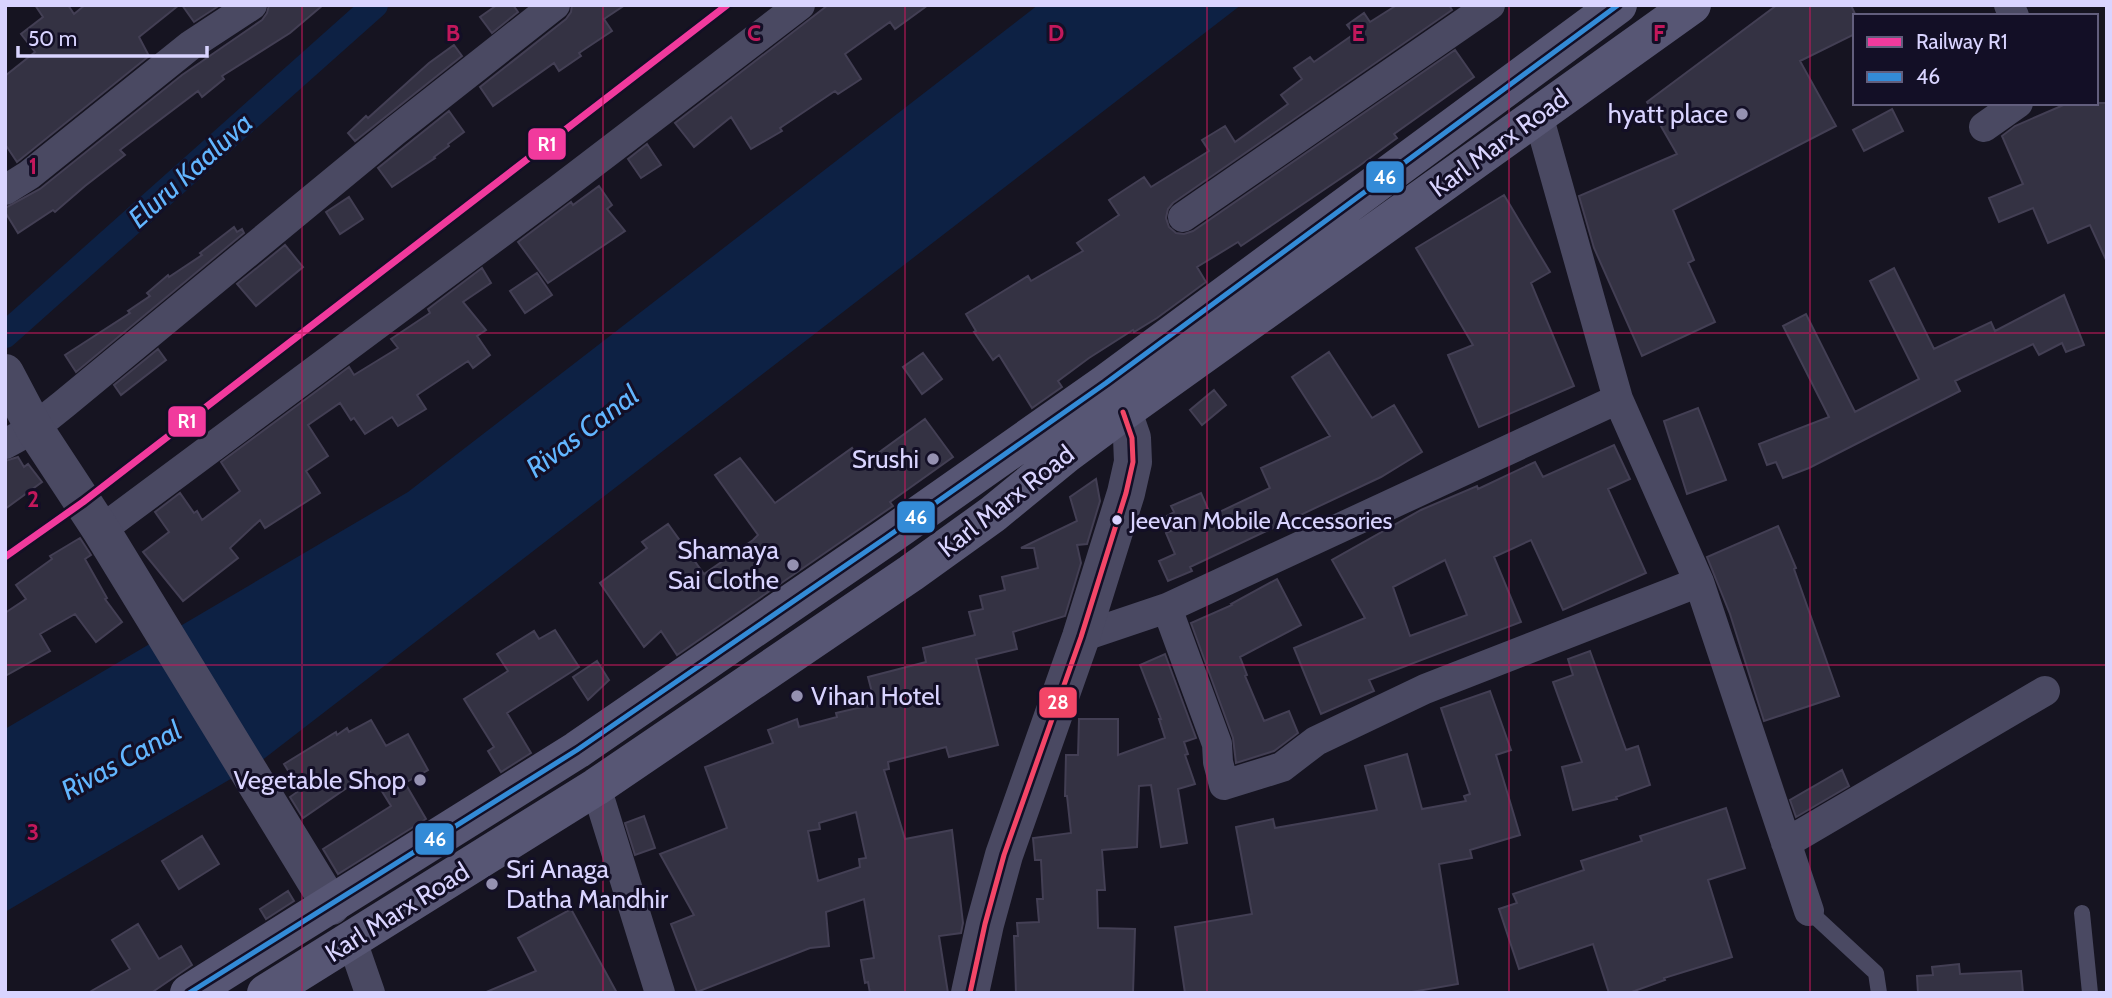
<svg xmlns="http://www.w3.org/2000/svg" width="2112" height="998" font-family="Cabin,sans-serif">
	<rect width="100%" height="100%" fill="#161421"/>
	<path fill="#0d2144" d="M1038 5H1241L261 761 5 912V729L408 492Z"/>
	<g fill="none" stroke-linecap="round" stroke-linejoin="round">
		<path stroke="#0d2144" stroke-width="26" d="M5 335 375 5"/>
	</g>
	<path fill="#343243" stroke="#433f54" stroke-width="2" fill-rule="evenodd" d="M35 5H68L74 14 85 5H179L139 37 149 56 17 162 5 144V76L35 52 21 34 43 17Z
		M182 5H220L194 22Z
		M269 5H323L290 33 222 76 224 79 202 97 198 91 120 150 125 155 85 186 55 212 53 210 18 233 5 212V208L40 189 182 75 262 20 267 13Z
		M497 5H513L518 12 492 33 480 17Z
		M572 5H625L604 19 612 31 579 53 581 56 559 71 554 63 493 106 480 87 566 19 571 12Z
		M828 5H928L895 29 890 22 845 54 861 79 838 94 835 91 780 128 782 131 751 149 731 117 694 147 675 123Z
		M1397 5H1449L1452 10 1173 203 1168 209 1166 218 1169 227 1176 233 1184 234 1193 231 1455 50 1474 77 1394 134 1397 138 1359 166 1241 246 1238 242 1197 267 1206 282 1157 318 1134 332 1133 330 1089 358 1058 381 1062 387 1032 408 999 355 993 360 974 332 976 331 966 314 1028 276 1031 281 1083 251 1077 243 1119 215 1109 200 1144 177 1151 187 1209 151 1202 140 1225 126 1235 142 1288 104 1281 95 1302 79 1294 68 1310 57 1314 62 1354 34 1347 25 1364 13 1370 22Z
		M1777 5H1851L1855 14V34L1800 61 1836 126 1673 210 1694 260 1688 263 1715 322 1642 356 1594 248 1579 196 1677 154 1647 102Z
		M454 45 462 56 355 141 348 133 366 116 368 118 429 63Z
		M2068 103H2107V262L2090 225 2048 243 2033 208 1999 222 1989 198 2023 184 2002 136 2015 126Z
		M1892 109 1903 131 1864 151 1853 130Z
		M449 111 464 132 448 144 449 146 434 157 435 158 392 187 378 168Z
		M647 144 661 165 641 178 628 159Z
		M599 186 612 205 607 209 625 231 548 283 518 242 571 202 573 205Z
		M1504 195 1550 272 1531 283 1574 386 1479 427 1448 355 1473 345 1416 248Z
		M349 197 363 219 340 234 326 212Z
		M234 227 237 232 242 229 244 233 76 372 65 355 130 313 128 311 150 296 147 293 168 275 169 277 202 255 200 253Z
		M285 245 303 267 256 306 237 284Z
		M482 268 491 283 463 302 486 330 477 336 490 355 473 368 468 361 417 395 426 409 398 426 392 417 365 434 354 418 351 420 340 403 308 425 328 456 306 471 320 493 265 528 260 520 230 548 238 558 183 601 143 552 169 532 155 512 180 493 194 513 197 511 202 520 240 491 221 462 349 367 354 375 398 348 391 339 430 313 428 309Z
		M1894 268 1934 349 1991 322 1995 331 2064 295 2084 345 2066 352 2062 343 2039 355 2033 344 1955 381 1960 391 1809 468 1783 478 1776 462 1767 465 1759 444 1829 417 1783 326 1806 314 1855 412 1919 379 1870 281Z
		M537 273 552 295 525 313 510 291Z
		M158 349 166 360 121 395 114 385Z
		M1329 352 1372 418 1394 405 1422 452 1381 477 1190 567 1192 571 1168 581 1159 561 1175 554 1166 533 1173 530 1167 516 1174 512 1171 506 1201 493 1211 516 1270 488 1261 468 1330 436 1292 377Z
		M923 353 942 379 922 394 903 367Z
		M1214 390 1226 405 1202 425 1190 410Z
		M1698 408 1726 480 1687 494 1664 421Z
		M925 419 953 457 890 502 893 506 677 655 661 631 644 647 600 583 647 548 642 542 668 524 704 574 753 540 758 535 715 475 740 458 775 503 852 448 863 464Z
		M1614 445 1630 479 1608 489 1646 573 1563 610 1531 540 1494 557 1521 622 1369 680 1374 691 1321 714 1294 648 1365 618 1332 560 1421 510 1477 486 1478 489 1535 462 1543 477ZM1445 560 1467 615 1410 636 1393 587Z
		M18 457 24 467 28 464 42 482 5 509V461Z
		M1096 479 1100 501 1087 544 1077 545 1081 563 1065 616 1013 632 1017 649 976 659 998 745 949 757 946 747 888 762 889 769 884 770 905 839 952 830 963 923 961 933 939 936 948 993H870L868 982 865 983 861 960 874 958 864 899 826 912 829 946 810 948 697 992 671 924 694 915 660 854 727 828 705 767 773 743 768 730 797 719 799 727 837 717 836 713 875 704 868 677 926 662 923 648 975 635 969 612 983 609 980 596 1005 590 1002 577 1038 568 1034 548H1021L1077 521 1070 497ZM856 812 866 858 859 859 860 867 818 881 808 831 820 829 819 823Z
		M1778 526 1796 568 1794 569 1839 696 1764 721 1730 614 1707 557Z
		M80 538 91 555 85 559 107 598 105 599 122 622 96 642 75 614 40 634 50 651 5 676V613L26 599 16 585 52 559 50 556Z
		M1277 579 1301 625 1240 657 1247 675 1245 676 1264 721 1289 711 1298 733 1274 751 1236 763 1233 738 1191 623 1232 605 1231 604Z
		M555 630 579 667 507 713 531 753 501 772 488 751 494 747 464 699 508 671 497 654 534 631 539 639Z
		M1590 651 1626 750 1638 746 1650 785 1616 797 1617 799 1573 810 1562 767 1582 762 1553 682 1573 675 1568 659Z
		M1165 654 1196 738 1184 742 1188 754 1185 755 1195 784 1178 789 1187 843 1161 847 1151 785 1139 786 1137 847 1102 850 1105 890H1097L1098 928 1135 929 1133 993H1016L1014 936H1018L1017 923 1039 922 1037 899H1043L1041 860H1035L1033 838 1071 833 1067 796H1065L1066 755H1078L1079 719H1118V755L1165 738 1159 719H1161L1140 665Z
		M597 661 609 680 588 700 573 677Z
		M1490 691 1511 750 1496 755 1520 835 1470 850 1472 858 1439 864 1458 984 1406 993H1185L1175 927 1252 914 1236 827 1273 819 1275 828 1377 810 1365 766 1407 754 1422 809 1466 801 1464 796 1470 794 1441 708Z
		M371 720 386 746 408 734 428 770 405 783 426 819 338 874 323 849 391 806 370 772 303 818 290 797 300 790 284 764 336 732 337 735 347 728 349 732Z
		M1842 770 1849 786 1796 817 1790 800Z
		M1726 808 1745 868 1708 880 1732 957 1664 978 1665 980 1629 993H1609L1593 944 1519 969 1499 909 1517 903 1513 894 1584 870 1581 861 1642 841 1640 836Z
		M644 816 655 848 635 855 625 823Z
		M202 836 219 864 179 889 162 861Z
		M288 891 294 901 266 919 260 909Z
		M571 909 617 993H484L536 971 518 938Z
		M138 924 159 959 181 946 192 965 151 993H88L130 969 112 940Z
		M1959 964 1960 974 2021 971 2023 993H1918L1917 976 1933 975 1932 967Z"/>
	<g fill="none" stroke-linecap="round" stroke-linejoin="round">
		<path stroke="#4a4962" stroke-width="16" d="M1809 911 1876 973 1879 993
			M2082 913 2090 993"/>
		<path stroke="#4a4962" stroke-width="30" d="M2009 5 2014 16
			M1538 115 1618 399 1699 582 1809 911
			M1984 127 2018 103
			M5 190 29 175 191 45 252 5
			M1183 217 1490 5
			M5 444 34 428 64 404 395 131 555 5
			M101 530 558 190 800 5
			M1167 608 1217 744 1218 762 1224 785 1282 767 1316 741 1425 689 1699 582
			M1081 637 1167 608 1618 399
			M596 787 660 993
			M1786 843 2045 691
			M352 941 370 993"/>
		<path stroke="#4a4962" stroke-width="38" d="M5 373 34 428 101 530 331 906
			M970 993 985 924 1004 855 1081 637 1126 493 1133 462 1132 438 1123 412"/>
		<path stroke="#575674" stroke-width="38" d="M189 993 577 750 887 537 1106 383 1618 5
			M266 993 596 787 911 573 993 514 1065 455 1123 412 1692 5"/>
		<g stroke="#130f26" stroke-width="10">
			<path id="bus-1" d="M189 993 577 750 887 537 1106 383 1618 5"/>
		</g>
		<g stroke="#130f26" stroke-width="10">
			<path id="bus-2" d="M970 993 985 924 1004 855 1081 637 1126 493 1133 462 1132 438 1123 412"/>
		</g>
		<use href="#bus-1" stroke="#338bd7" stroke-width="5"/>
		<use href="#bus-2" stroke="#f34667" stroke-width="5"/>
		<g stroke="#130f26" stroke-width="12">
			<path id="rail-1" d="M5 557 83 502 727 5"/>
		</g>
		<use href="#rail-1" stroke="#f13a9d" stroke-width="7"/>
	</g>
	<path fill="none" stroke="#c2185b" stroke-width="2" stroke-opacity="0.55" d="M302 5V993M603 5V993M905 5V993M1207 5V993M1509 5V993M1810 5V993M5 333H2107M5 665H2107"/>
	<g fill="#9591b1" stroke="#130f26" stroke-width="2.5">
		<circle cx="1742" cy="114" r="7"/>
		<circle cx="933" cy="459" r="7"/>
		<circle cx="793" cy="565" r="7"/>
		<circle cx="797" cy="696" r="7"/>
		<circle cx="420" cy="780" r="7"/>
		<circle cx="492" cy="884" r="7"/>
	</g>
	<circle fill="#d9d4ff" stroke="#130f26" stroke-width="2.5" cx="1117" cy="520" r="6"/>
	<g text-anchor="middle" stroke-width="6" stroke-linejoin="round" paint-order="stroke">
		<g font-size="24" fill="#d9d4ff" stroke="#130f26" text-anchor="start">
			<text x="1130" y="529">Jeevan Mobile Accessories</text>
		</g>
		<g font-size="26" fill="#d9d4ff" stroke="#130f26" text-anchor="end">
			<text x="1728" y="123">hyatt place</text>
			<text x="919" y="468">Srushi</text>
			<text x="779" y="559">Shamaya<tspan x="779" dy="30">Sai Clothe</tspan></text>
			<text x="811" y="705" text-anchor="start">Vihan Hotel</text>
			<text x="406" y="789">Vegetable Shop</text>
			<text x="506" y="878" text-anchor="start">Sri Anaga<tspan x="506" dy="30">Datha Mandhir</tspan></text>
		</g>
		<g font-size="26" fill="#d9d4ff" stroke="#130f26">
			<text transform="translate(1499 143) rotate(-36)" y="9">Karl Marx Road</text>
			<text transform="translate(1006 501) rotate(-38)" y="9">Karl Marx Road</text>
			<text transform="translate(397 912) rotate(-32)" y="9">Karl Marx Road</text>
		</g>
		<g font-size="28" font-style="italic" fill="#62b6ff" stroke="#130f26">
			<text transform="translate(190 170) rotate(-42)" y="10">Eluru Kaaluva</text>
			<text transform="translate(582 431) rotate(-37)" y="10">Rivas Canal</text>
			<text transform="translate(121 760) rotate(-29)" y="10">Rivas Canal</text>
		</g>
	</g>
	<g font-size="23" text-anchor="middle" font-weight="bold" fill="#c2185b" stroke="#130f26" stroke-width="6" stroke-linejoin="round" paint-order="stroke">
		<text x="453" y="41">B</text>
		<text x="754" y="41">C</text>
		<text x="1056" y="41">D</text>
		<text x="1358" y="41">E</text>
		<text x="1659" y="41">F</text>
		<text x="33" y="174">1</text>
		<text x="33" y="507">2</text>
		<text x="33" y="840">3</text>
	</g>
	<g stroke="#130f26" stroke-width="2.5">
		<rect x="527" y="127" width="40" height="34" rx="7" fill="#f13a9d"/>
		<rect x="1365" y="160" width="40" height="34" rx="7" fill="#338bd7"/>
		<rect x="167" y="405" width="40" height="33" rx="7" fill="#f13a9d"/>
		<rect x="896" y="500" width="40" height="34" rx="7" fill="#338bd7"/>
		<rect x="1038" y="686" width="40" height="33" rx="7" fill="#f34667"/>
		<rect x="414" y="822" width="41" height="34" rx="7" fill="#338bd7"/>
	</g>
	<g font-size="19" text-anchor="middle" font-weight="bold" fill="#fff">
		<text x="547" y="151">R1</text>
		<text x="1385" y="184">46</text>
		<text x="187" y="428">R1</text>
		<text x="916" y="524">46</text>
		<text x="1058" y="709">28</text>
		<text x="435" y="846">46</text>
	</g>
	<rect width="2112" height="998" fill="none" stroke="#d9d4ff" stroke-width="14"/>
	<rect x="1853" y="14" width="245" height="91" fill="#130f26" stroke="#625e7d" stroke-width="2"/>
	<rect x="1867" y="37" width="35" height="10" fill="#f13a9d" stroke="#625e7d" stroke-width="2"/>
	<text x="1916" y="49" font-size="21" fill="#d9d4ff">Railway R1</text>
	<rect x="1867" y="72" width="35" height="10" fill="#338bd7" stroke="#625e7d" stroke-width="2"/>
	<text x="1916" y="84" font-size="21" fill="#d9d4ff">46</text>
	<path d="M18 46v10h189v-10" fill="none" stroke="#d9d4ff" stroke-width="3.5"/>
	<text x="28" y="46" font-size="21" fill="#d9d4ff" stroke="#130f26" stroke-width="5" paint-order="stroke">50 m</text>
</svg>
